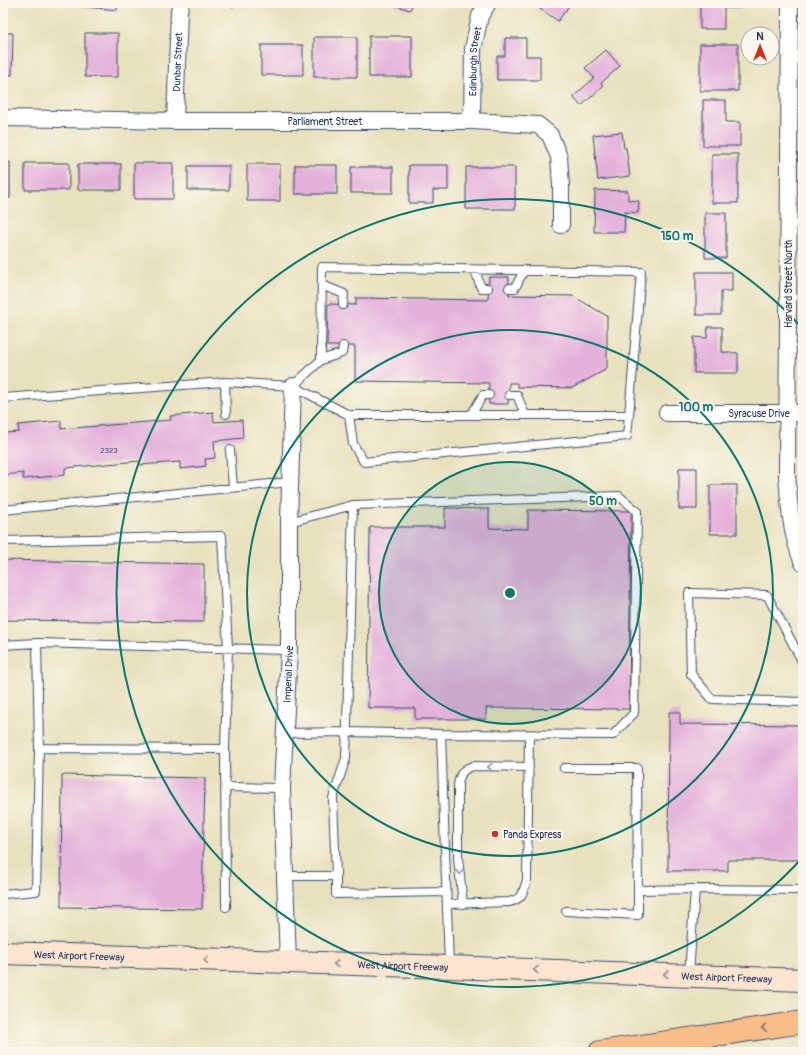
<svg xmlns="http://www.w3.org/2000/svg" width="806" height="1055" font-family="Pangolin,sans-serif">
	<rect width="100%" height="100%" fill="#fbf7ec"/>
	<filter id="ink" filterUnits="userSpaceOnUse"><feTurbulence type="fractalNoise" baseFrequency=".025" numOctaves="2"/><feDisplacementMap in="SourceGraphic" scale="8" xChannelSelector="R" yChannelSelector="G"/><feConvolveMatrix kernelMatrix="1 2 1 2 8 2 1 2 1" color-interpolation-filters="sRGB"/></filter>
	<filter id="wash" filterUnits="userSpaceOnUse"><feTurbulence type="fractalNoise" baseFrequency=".012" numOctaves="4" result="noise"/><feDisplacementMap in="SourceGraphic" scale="16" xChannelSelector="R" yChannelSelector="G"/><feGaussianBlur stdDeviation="0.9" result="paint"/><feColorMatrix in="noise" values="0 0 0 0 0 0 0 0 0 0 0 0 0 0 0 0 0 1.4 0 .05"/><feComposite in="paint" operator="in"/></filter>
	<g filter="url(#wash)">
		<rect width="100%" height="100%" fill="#e8e1be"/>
		<g id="blocks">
			<path fill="#e4b1db" d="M77 3H117V10L77 6Z
				M228 3H238L233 8Z
				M388 3H413L410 10Z
				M531 3H571L558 21Z
				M700 3H741V8H724V29H700Z
				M3 33H13L12 75H3Z
				M85 33H118V77H85Z
				M369 36H412V77H369Z
				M314 37H357V77H314Z
				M505 38H526V56H540V80H497V56H505Z
				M700 44H738V91H700Z
				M261 45H303V75H261Z
				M606 50 620 66 601 83 603 86 581 106 573 97 594 78 585 68Z
				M703 100H726V122H740V146H703Z
				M622 132 624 148H626L630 176 598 180 593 135Z
				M712 154H738V203H712Z
				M3 162H10V198H3Z
				M25 163H69V190H25Z
				M134 163H173V199H134Z
				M78 164H121V190H78Z
				M247 164H280V201H247Z
				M295 165H337V194H295Z
				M409 165H448V190H433V203H409Z
				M188 166H229V190H188Z
				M351 167H393V193H351Z
				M466 167H515V209H466Z
				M595 190 628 191V200L639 201 638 213 625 212 624 232H594Z
				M705 213H726V258H705Z
				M696 272H732V291H721V315H696Z
				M489 277H509V295L573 296 607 316V369L572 388 517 387V383H509L508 404H489V383L355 381V346H327L328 304 356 305V298L488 300Z
				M708 327H722V352L738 353V373H694V337L707 338Z
				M213 412 214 422 242 420 243 438 214 441 215 458 205 459 206 466 180 469V462L140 465 139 461 65 468V475L23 479V473L3 475V433L19 432 18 425 61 421V429L171 420 170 416Z
				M679 468H697V509H679Z
				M710 485H737V534H710Z
				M445 508 489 509V528L528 529V510L631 511 629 709 486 708V719H415V708H368L370 527H445Z
				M3 560 204 564V622L3 620Z
				M669 712H680V724L803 725V860H728V871H668Z
				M62 775 205 778 202 909 61 907Z"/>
		</g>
	</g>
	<g filter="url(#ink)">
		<use href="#blocks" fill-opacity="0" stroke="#3a4a6c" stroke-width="1"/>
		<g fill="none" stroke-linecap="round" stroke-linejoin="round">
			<g stroke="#3a4a6c" stroke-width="10">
				<path id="service" d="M475 270 481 288H488
					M322 285 344 294 343 305
					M509 288H515L524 270
					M321 360 342 353 343 346
					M225 382 226 414
					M509 395H517L525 415
					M3 398 225 382 293 386 349 415H629L641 272 322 267 321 360 293 386
					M349 415 353 444 364 462 627 436 629 415
					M471 415 483 395H489
					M230 450 233 487
					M3 510 291 482
					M289 522 353 505 619 496 637 511 634 713 613 735 441 734 449 966
					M3 541 222 536 228 648 225 749 226 907
					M3 645 37 643 289 650
					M803 663 767 595 689 593 691 674 712 699 803 702
					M286 733 348 732 441 734
					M39 748 225 749
					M564 768H637L638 890
					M226 787 282 788
					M285 876H336V894L446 892
					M336 876 333 798 346 758 353 505
					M3 894 36 891 39 748 37 643
					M447 904 509 902C523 899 523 892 527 880L529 735
					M463 904 458 858V785C460 774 462 769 473 766L529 767
					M566 911 638 915V890L695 889
					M689 974 695 889 803 890"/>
			</g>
			<g stroke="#3a4a6c" stroke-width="18">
				<g id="minor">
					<path d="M790 3 787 475C789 505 791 535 803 563"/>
					<path id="s1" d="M3 118 175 121H472L538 125 550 135 559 157 561 185V225"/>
					<path id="s2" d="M175 121 179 11 181 3"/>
					<path id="s3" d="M472 121 473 49 480 16 488 3"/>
					<path id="s4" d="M667 413H803"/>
					<path id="s5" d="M288 963 282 788 289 650V522L293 386"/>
				</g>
			</g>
			<g stroke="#3a4a6c" stroke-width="24">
				<g id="secondary">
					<path id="s6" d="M3 953 449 967 803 980"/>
				</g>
			</g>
			<g stroke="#3a4a6c" stroke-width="24">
				<path id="motorway" d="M600 1052 803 1022"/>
			</g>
			<use href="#service" stroke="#fff" stroke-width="8"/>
			<use href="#minor" stroke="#fff" stroke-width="16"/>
			<use href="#secondary" stroke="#fce5d0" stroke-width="22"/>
			<use href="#motorway" stroke="#f8bd89" stroke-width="22"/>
		</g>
		<defs><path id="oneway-chevron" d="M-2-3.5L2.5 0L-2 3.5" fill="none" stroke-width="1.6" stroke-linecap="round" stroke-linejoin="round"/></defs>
		<g stroke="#8d97ae">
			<use href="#oneway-chevron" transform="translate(490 767) rotate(-179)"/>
			<use href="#oneway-chevron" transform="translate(460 872) rotate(81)"/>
		</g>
		<g stroke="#8c8a97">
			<use href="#oneway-chevron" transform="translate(206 960) rotate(-178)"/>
			<use href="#oneway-chevron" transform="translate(336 964) rotate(-179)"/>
			<use href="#oneway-chevron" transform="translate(536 970) rotate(-178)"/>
			<use href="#oneway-chevron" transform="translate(666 974) rotate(-178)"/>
		</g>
		<use stroke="#7e6f71" href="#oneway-chevron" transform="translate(764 1028) rotate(171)"/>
	</g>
	<circle cx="510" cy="593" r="131" fill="#0f766e" fill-opacity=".12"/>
	<g fill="none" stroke="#0f766e" stroke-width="2">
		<circle cx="510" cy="593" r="131"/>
		<circle cx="510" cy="593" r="263"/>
		<path d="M803 857A394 394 0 1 1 803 329"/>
	</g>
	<circle fill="#c8321e" stroke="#fbf7ec" stroke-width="1.5" cx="495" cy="834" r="4"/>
	<g text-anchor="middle" stroke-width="4" stroke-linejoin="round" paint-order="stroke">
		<g font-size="8" fill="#4d507d">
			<text x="109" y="453">2323</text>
		</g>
		<g font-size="10" fill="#1b2f5e" stroke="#fbf7ec">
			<text dy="4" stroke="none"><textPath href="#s3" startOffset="60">Edinburgh Street</textPath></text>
			<text dy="4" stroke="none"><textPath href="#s2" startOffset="59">Dunbar Street</textPath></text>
			<text dy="4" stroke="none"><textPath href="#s1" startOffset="322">Parliament Street</textPath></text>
			<text transform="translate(788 284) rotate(-90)" y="4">Harvard Street North</text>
			<text dy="4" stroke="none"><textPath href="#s4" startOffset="92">Syracuse Drive</textPath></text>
			<text dy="4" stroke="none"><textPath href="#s5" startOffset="289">Imperial Drive</textPath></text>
			<text dy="4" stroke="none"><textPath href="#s6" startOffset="76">West Airport Freeway</textPath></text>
			<text dy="4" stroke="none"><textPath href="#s6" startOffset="400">West Airport Freeway</textPath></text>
			<text dy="4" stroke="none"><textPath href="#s6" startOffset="724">West Airport Freeway</textPath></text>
		</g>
		<g font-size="10" fill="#1b2f5e" stroke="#fbf7ec" text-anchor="start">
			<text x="503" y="838">Panda Express</text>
		</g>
	</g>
	<circle cx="510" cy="593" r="6" fill="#0f766e" stroke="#fbf7ec" stroke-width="2"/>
	<g font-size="12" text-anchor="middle" font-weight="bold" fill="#0f766e" stroke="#fbf7ec" stroke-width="4" stroke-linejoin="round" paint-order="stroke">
		<text x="677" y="240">150 m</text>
		<text x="696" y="411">100 m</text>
		<text x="603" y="505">50 m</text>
	</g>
	<rect width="806" height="1055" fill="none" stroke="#fbf7ec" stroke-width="16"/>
	<g transform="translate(760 46)"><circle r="19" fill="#fbf7ec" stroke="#a1a7b3"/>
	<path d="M0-3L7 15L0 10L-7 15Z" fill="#c8321e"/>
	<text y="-6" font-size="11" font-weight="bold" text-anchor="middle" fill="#1b2f5e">N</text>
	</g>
</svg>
